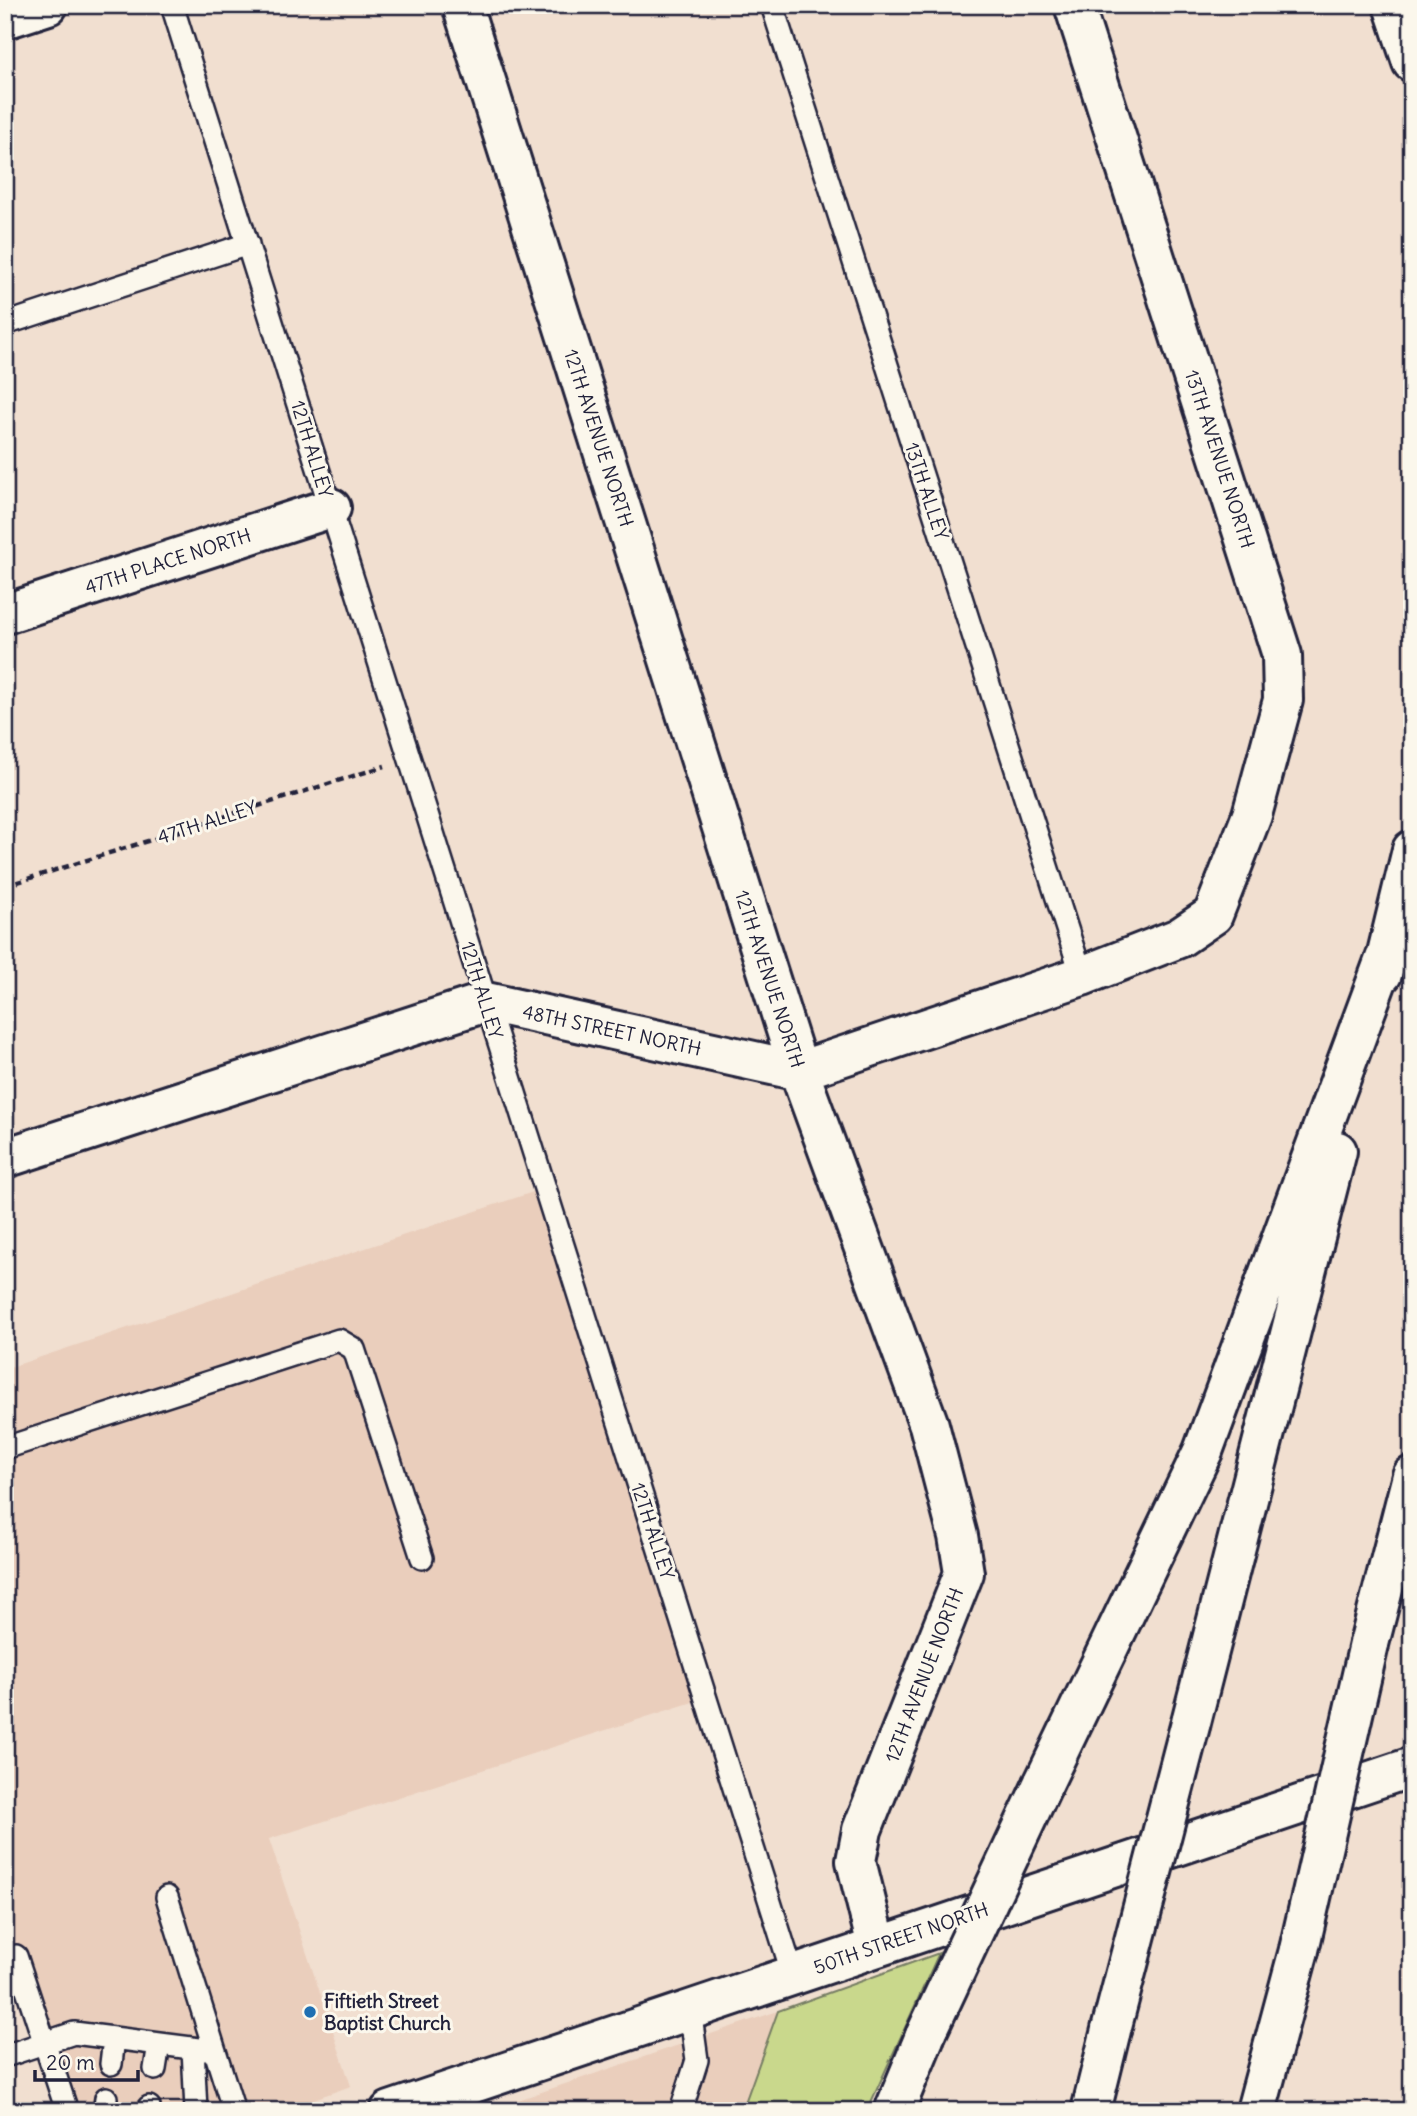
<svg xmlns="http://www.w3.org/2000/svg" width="1417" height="2116" font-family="Delius,sans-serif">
	<rect width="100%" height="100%" fill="#f1dfd0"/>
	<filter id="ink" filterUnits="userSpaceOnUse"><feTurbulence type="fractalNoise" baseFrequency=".0143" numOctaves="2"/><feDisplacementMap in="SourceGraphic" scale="14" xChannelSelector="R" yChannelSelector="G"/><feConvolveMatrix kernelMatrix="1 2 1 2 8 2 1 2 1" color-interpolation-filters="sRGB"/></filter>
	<g filter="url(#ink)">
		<path fill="#eacebc" d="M533 1192 696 1701 269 1839 351 2086 280 2111H57L5 1953V1369Z
			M778 2011 742 2111H486Z"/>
		<path fill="#c9d88c" stroke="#767d64" stroke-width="2" d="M939 1953 867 2111H742L778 2011Z"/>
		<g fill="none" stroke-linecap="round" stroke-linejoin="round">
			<g stroke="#22223b" stroke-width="26">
				<path id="service" d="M172 5 793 1975
					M772 5 1082 976
					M5 324 248 244
					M5 1448 339 1340 354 1349 422 1558
					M167 1897 215 2051
					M16 1956 67 2111
					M193 2048 196 2111
					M5 2056 74 2033 215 2051 234 2111
					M111 2064 114 2038
					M155 2069 159 2044
					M104 2111 106 2098
					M149 2111V2107
					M681 2111 697 2060 690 2009"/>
			</g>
			<g stroke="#22223b" stroke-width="44">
				<path id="minor" d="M462 5 799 1071 929 1425 958 1536 964 1573 862 1830 856 1861 877 1946
					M1393 5 1412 62
					M5 19 48 5
					M5 614 331 508
					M5 1158 486 1002 799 1071 1082 976 1179 938 1213 915 1252 815 1283 700 1282 655 1074 5
					M390 2111 1412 1767"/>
			</g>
			<g stroke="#22223b" stroke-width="44">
				<path id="motorway" d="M1382 974 1412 850
					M1369 1644 1412 1476
					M1191 1722 1337 1151
					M1043 1784 1203 1451 1389 948
					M894 2111 925 2036
					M1091 2111 1111 2030
					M1256 2111 1299 1950"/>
			</g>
			<path stroke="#22223b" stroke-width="4.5" stroke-dasharray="7 5" stroke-linecap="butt" d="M5 886 385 766"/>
			<use href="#service" stroke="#fbf7ec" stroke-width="21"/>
			<use href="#minor" stroke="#fbf7ec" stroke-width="38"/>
			<use href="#motorway" stroke="#fbf7ec" stroke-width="38"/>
			<g stroke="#22223b" stroke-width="44" stroke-linecap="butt">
				<path id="motorway-bridge" d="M1299 1950 1369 1644
					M1111 2030 1191 1722
					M925 2036 1043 1784"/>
			</g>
			<use href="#motorway-bridge" stroke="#fbf7ec" stroke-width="38"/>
		</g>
	</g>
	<circle fill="#1f6fb2" stroke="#fbf7ec" stroke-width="2.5" cx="310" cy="2012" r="7"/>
	<g text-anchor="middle" stroke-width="6" stroke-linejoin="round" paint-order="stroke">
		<g font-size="19" fill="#22223b" stroke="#fbf7ec">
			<text transform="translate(599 438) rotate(72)" y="7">12TH AVENUE NORTH</text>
			<text transform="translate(312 449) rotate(73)" y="7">12TH ALLEY</text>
			<text transform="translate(1220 459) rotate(72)" y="7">13TH AVENUE NORTH</text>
			<text transform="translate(927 491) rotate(72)" y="7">13TH ALLEY</text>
			<text transform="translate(168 561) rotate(-18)" y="7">47TH PLACE NORTH</text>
			<text transform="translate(207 822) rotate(-18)" y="7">47TH ALLEY</text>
			<text transform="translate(770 979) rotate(72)" y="7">12TH AVENUE NORTH</text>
			<text transform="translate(482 990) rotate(73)" y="7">12TH ALLEY</text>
			<text transform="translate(612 1030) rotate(12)" y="7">48TH STREET NORTH</text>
			<text transform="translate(653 1531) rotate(72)" y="7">12TH ALLEY</text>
			<text transform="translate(924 1675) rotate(-69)" y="7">12TH AVENUE NORTH</text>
			<text transform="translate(901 1938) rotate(-19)" y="7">50TH STREET NORTH</text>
		</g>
		<g font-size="19" font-weight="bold" fill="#22223b" stroke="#fbf7ec" text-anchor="start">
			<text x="324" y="2008">Fiftieth Street<tspan x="324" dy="22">Baptist Church</tspan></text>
		</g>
	</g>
	<rect width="1417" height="2116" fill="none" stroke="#fbf7ec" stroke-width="28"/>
	<rect x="14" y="14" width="1389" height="2088" fill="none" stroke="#22223b" stroke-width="2.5" filter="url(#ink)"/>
	<path d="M35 2070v10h103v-10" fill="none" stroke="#22223b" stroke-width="3.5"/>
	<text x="46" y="2070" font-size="21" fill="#22223b" stroke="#fbf7ec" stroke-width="5" paint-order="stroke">20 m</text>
</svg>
